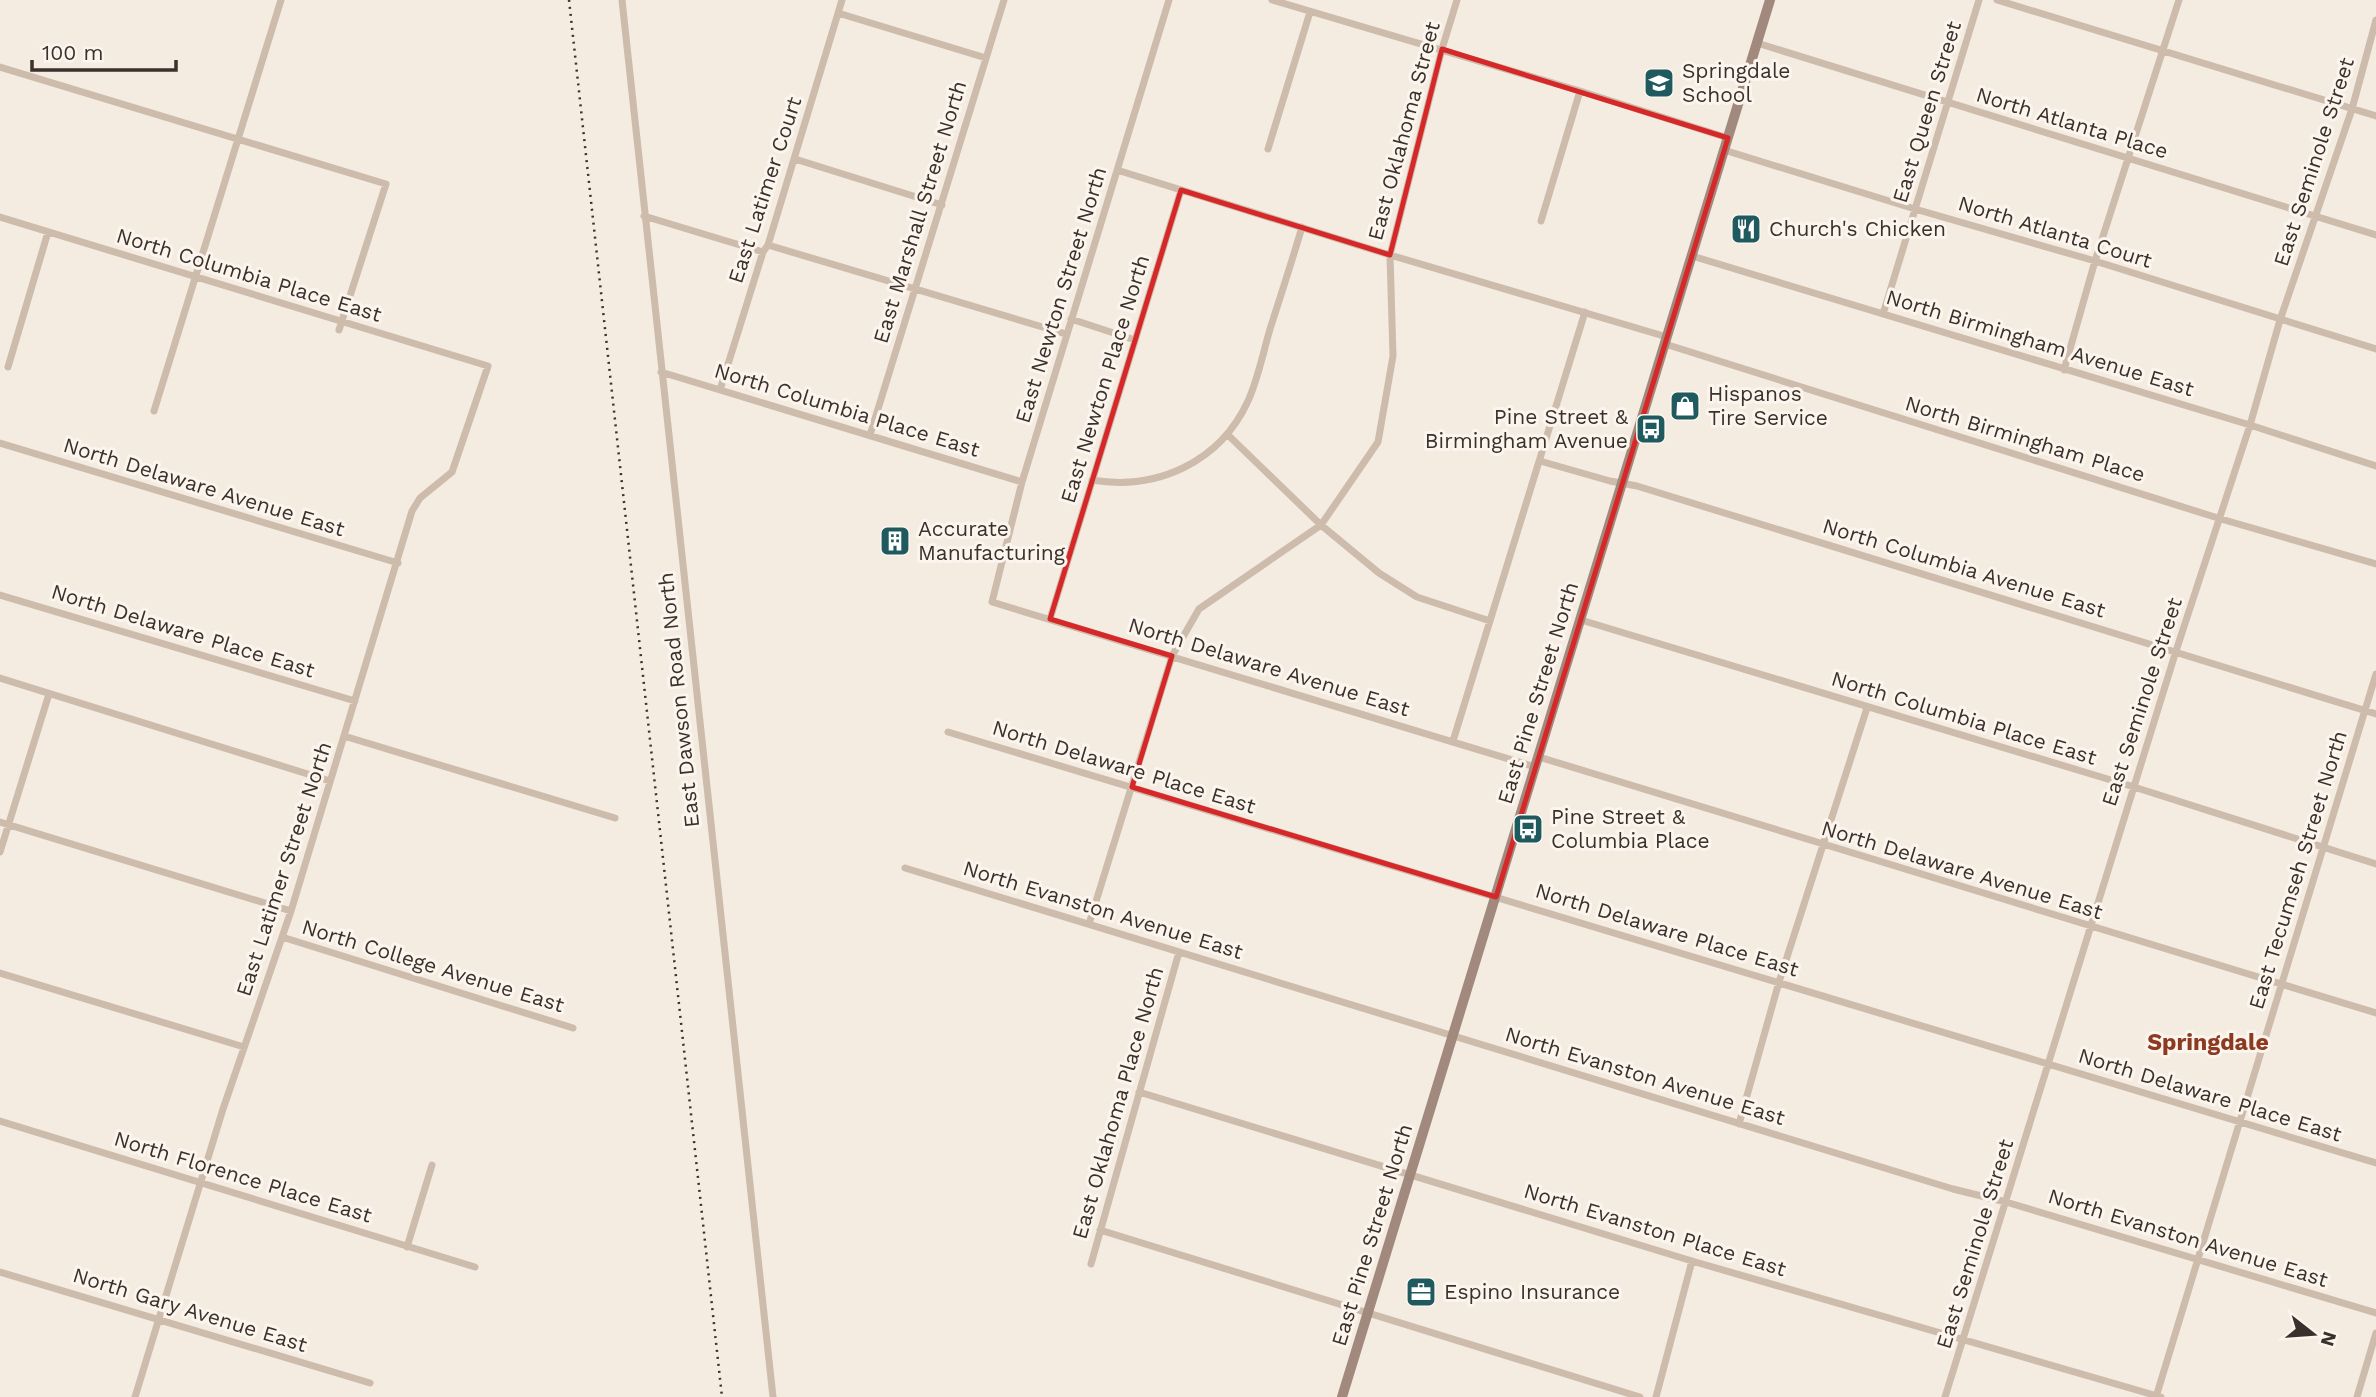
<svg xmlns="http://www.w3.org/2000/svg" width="2376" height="1397" font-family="'Work Sans',sans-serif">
	<rect width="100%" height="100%" fill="#f4ebe1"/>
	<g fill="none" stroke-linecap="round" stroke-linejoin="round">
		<path stroke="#cdbbac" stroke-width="7" d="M622 0 773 1397
			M1169 0 1022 482 992 602 1535 767
			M1272 0 1580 91 1728 138
			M1997 0 2376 116
			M838 13 986 58
			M1757 43 2376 235
			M0 67 386 184 339 330
			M1268 149 1310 12
			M1724 150 1915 209 2095 261 2376 349
			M795 159 942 205
			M1117 170 1390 255 1667 337
			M644 216 763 252
			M0 217 488 366 452 472 420 498 412 511 291 911 223 1109 135 1397
			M1541 221 1580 91
			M768 245 1066 334
			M1692 256 2250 425 2376 466
			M1883 314 1979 0
			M1071 319 1135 340
			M1665 344 2221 519 2376 564
			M8 367 48 232
			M2064 370 2095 261 2179 0
			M661 372 1022 482
			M720 390 763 252 768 245 842 0
			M154 411 281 0
			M1227 434 1321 525 1379 573 1417 597 1490 621
			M870 435 1004 0
			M0 443 398 563
			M1540 461 1610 481 1637 486 2376 714
			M1092 480C1157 491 1220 462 1248 401 1258 379 1263 353 1270 329 1281 295 1292 261 1302 227
			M0 595 355 701
			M1050 619 1181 190
			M1581 620 2134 787 2376 864
			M0 678 330 781
			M948 732 2376 1163
			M344 736 615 818
			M1453 741 1585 312
			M1539 757 2376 1013
			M0 822 291 911
			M0 852 49 694
			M905 868 1953 1189 2006 1202 2376 1313
			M1089 924 1172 656 1199 609 1321 525 1378 442 1393 356 1390 255 1442 49 1457 0
			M282 937 573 1028
			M0 973 244 1047
			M1139 1092 1692 1261 2161 1397
			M0 1121 475 1267
			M1739 1124 1779 982 1867 708
			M1100 1230 1640 1397
			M407 1247 432 1165
			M1091 1264 1179 952
			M0 1272 370 1383
			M1656 1397 1692 1261
			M1945 1397 2176 651 2250 425 2280 320 2352 109 2376 20
			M2156 1397 2376 674
			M2357 1397 2376 1333"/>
		<path stroke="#a18a7d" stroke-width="10" d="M1342 1397 1770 0"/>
		<path stroke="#3b302b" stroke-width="2.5" stroke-dasharray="2 5" stroke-linecap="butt" d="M569 0 722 1397"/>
	</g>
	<path fill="none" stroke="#d62828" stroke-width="5" stroke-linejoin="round" d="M1442 49 1728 138 1496 897 1132 787 1172 656 1050 619 1181 190 1390 255Z"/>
	<defs>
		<g id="school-square" transform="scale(1.575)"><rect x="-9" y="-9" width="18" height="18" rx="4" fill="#1f5a5e" stroke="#fbf5ee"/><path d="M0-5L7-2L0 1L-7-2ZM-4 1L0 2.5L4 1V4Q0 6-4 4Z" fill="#fff"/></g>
		<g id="restaurant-square" transform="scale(1.575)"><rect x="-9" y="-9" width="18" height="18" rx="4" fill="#1f5a5e" stroke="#fbf5ee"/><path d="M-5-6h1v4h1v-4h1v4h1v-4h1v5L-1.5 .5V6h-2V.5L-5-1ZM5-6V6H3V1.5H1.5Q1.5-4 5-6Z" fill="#fff"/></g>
		<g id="shop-square" transform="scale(1.575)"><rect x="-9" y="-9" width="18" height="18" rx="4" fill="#1f5a5e" stroke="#fbf5ee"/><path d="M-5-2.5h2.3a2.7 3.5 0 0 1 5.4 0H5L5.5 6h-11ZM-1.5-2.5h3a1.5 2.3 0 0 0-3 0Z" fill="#fff"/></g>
		<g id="bus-square" transform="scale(1.575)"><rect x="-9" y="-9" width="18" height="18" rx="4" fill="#1f5a5e" stroke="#fbf5ee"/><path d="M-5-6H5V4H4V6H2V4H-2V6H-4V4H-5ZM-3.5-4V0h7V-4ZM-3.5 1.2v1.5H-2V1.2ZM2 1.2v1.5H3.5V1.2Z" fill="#fff"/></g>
		<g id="building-square" transform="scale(1.575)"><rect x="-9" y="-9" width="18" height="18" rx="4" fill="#1f5a5e" stroke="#fbf5ee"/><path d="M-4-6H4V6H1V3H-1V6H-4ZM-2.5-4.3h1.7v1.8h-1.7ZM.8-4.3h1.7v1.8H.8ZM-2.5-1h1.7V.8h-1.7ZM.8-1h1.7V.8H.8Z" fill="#fff"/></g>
		<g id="office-square" transform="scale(1.575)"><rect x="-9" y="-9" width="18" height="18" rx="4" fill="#1f5a5e" stroke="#fbf5ee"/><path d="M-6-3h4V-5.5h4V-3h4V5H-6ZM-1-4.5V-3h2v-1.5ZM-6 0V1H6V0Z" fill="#fff"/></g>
	</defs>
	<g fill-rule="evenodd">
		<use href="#school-square" x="1659" y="83"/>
		<use href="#restaurant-square" x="1746" y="229"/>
		<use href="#shop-square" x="1685" y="406"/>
		<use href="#bus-square" x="1651" y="429"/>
		<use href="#building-square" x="895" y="541"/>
		<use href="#bus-square" x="1528" y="829"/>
		<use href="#office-square" x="1421" y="1292"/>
	</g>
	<g text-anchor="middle" stroke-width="6" stroke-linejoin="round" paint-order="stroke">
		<g font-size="21" fill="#3b302b" stroke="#fbf5ee" text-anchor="start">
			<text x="1682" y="78">Springdale<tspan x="1682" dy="24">School</tspan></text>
			<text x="1769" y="236">Church's Chicken</text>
			<text x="1708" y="401">Hispanos<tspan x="1708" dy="24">Tire Service</tspan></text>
			<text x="1628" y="424" text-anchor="end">Pine Street &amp;<tspan x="1628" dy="24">Birmingham Avenue</tspan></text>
			<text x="918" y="536">Accurate<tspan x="918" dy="24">Manufacturing</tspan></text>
			<text x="1551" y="824">Pine Street &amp;<tspan x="1551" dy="24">Columbia Place</tspan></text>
			<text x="1444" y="1299">Espino Insurance</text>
		</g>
		<g font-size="21" fill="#3b302b" stroke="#fbf5ee">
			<text transform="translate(1927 112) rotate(-73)" y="7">East Queen Street</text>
			<text transform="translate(2072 123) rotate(17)" y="7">North Atlanta Place</text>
			<text transform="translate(1404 131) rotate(-75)" y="7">East Oklahoma Street</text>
			<text transform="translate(2314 162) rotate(-72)" y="7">East Seminole Street</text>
			<text transform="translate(765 190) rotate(-72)" y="7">East Latimer Court</text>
			<text transform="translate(920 212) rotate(-73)" y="7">East Marshall Street North</text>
			<text transform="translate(2055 232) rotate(17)" y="7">North Atlanta Court</text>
			<text transform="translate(249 275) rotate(17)" y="7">North Columbia Place East</text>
			<text transform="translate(1061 295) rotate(-73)" y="7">East Newton Street North</text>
			<text transform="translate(2040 343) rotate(17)" y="7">North Birmingham Avenue East</text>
			<text transform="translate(1105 379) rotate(-73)" y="7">East Newton Place North</text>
			<text transform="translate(847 410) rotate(17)" y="7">North Columbia Place East</text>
			<text transform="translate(2025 439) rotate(17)" y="7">North Birmingham Place</text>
			<text transform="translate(204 487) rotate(17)" y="7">North Delaware Avenue East</text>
			<text transform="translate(1964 568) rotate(17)" y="7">North Columbia Avenue East</text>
			<text transform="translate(183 631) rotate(17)" y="7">North Delaware Place East</text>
			<text transform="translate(1269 667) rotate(17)" y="7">North Delaware Avenue East</text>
			<text transform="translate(1538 693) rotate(-73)" y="7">East Pine Street North</text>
			<text transform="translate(679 700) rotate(-96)" y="7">East Dawson Road North</text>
			<text transform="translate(2142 702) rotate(-72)" y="7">East Seminole Street</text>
			<text transform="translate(1964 718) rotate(17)" y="7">North Columbia Place East</text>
			<text transform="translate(1124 767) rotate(17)" y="7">North Delaware Place East</text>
			<text transform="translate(284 869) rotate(-72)" y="7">East Latimer Street North</text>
			<text transform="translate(1962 870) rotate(17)" y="7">North Delaware Avenue East</text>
			<text transform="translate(2298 870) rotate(-73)" y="7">East Tecumseh Street North</text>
			<text transform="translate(1103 910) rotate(17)" y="7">North Evanston Avenue East</text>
			<text transform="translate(1667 930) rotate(17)" y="7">North Delaware Place East</text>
			<text transform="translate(433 966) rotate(17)" y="7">North College Avenue East</text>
			<text transform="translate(1645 1076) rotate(17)" y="7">North Evanston Avenue East</text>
			<text transform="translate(2210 1095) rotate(17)" y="7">North Delaware Place East</text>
			<text transform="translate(1118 1103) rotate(-74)" y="7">East Oklahoma Place North</text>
			<text transform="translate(243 1177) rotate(17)" y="7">North Florence Place East</text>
			<text transform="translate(1655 1230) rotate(17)" y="7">North Evanston Place East</text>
			<text transform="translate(1372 1235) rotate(-73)" y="7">East Pine Street North</text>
			<text transform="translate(2188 1238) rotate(17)" y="7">North Evanston Avenue East</text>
			<text transform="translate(1975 1244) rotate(-73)" y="7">East Seminole Street</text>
			<text transform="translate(190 1310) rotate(17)" y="7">North Gary Avenue East</text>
		</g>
		<g font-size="23" font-weight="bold" fill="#8c3b22" stroke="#fbf5ee">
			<text x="2208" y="1050">Springdale</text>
		</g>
	</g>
	<g transform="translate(2313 1334) rotate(107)" stroke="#fbf5ee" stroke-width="5" paint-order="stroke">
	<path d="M0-5L12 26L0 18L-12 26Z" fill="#3b302b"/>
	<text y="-10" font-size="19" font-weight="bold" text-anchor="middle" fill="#3b302b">N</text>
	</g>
	<path d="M32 60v10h144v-10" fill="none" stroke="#3b302b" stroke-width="3.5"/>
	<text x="42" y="60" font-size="21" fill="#3b302b" stroke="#fbf5ee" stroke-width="5" paint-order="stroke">100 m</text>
</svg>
